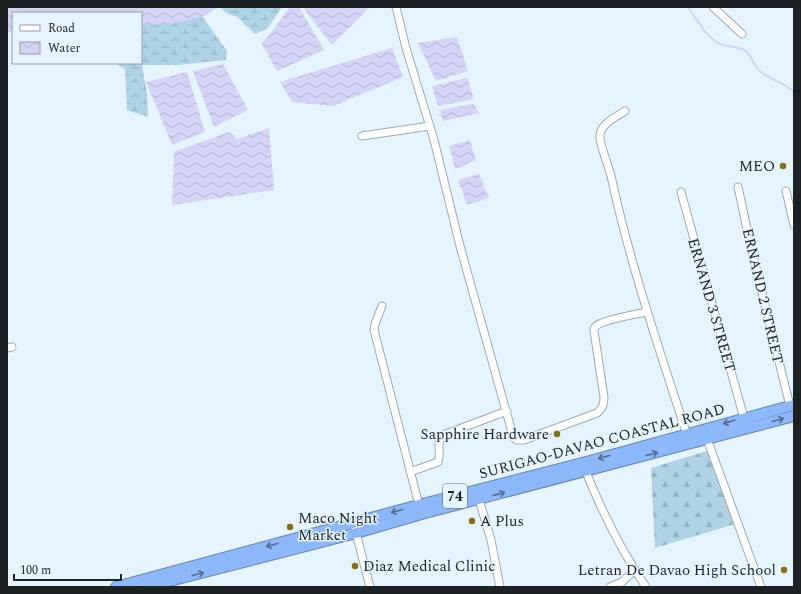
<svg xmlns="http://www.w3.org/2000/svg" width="801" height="594" font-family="Spectral,serif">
	<defs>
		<pattern id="forest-firs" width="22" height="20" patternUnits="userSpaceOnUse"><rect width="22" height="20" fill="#afd2e5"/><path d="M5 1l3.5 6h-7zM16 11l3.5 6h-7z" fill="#96b4c4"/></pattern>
		<pattern id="wetland-marsh" width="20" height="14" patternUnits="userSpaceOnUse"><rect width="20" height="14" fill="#afd2e5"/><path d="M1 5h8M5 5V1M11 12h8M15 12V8" fill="none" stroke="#96b4c4"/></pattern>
		<pattern id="water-waves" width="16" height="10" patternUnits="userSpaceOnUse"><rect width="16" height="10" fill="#d3d4f6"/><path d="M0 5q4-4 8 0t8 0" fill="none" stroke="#b5b6d3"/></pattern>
	</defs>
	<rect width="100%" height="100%" fill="#e6f5fd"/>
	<path fill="url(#forest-firs)" d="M707 451 735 524 655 548 651 468Z"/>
	<path fill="url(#wetland-marsh)" d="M19 7 197 9 227 51 226 60 178 65H142L147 94 148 117 127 110 125 69 115 63H141V13H19Z
		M220 7H282L267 29 255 34 237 17 226 13Z"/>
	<path fill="url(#water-waves)" d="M7 7H219L204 16 176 23 141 25V13H13V31L7 33Z
		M290 7H299L324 50 277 71 262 44Z
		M306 7H370L332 45 304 9Z
		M457 37 468 71 436 81 418 43Z
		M392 48 403 77 333 106 292 102 280 82Z
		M223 64 248 110 214 127 193 71Z
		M187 72 205 132 172 145 146 82Z
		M467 78 474 99 438 106 432 86Z
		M474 104 479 113 443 121 439 110Z
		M269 128 274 190 172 205 174 152 229 132 237 139Z
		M470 140 476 160 455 169 449 146Z
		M479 174 489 198 467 205 458 180Z"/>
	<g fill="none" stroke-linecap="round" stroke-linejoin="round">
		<path stroke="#d3d4f6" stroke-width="2" d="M688 7C697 20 706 37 720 44 727 47 738 46 744 50 752 54 752 63 758 69 765 78 784 82 794 92"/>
		<g stroke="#9dabb3" stroke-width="9">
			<path id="minor" d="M396 7 406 48 434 140 460 246 513 436 516 440H524L597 413C603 408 604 404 604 397L594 331C594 328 594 328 596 326 602 320 637 314 647 312
				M713 7 742 34
				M625 111C616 117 600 124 600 136 599 143 609 167 611 176 630 264 659 349 687 435
				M362 136 430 126
				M738 187 752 252 790 406
				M786 191 794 225
				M681 192 744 418
				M382 306 375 324 374 330 419 505
				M7 348 12 347
				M706 436 761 587
				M584 467C601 510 620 549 646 587
				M410 472 438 462C442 452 435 443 443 435L507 411
				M478 496 491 540 500 587
				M355 529 370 587
				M610 587 622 582 635 570"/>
		</g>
		<g stroke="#6583ae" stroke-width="12">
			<path id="highway" d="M116 587 419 505 590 461 794 405
				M146 587 356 533 425 513 794 416"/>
		</g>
		<use href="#minor" stroke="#fff" stroke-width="7"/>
		<use href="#highway" stroke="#8db8f9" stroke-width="10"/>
	</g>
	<defs><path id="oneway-shaft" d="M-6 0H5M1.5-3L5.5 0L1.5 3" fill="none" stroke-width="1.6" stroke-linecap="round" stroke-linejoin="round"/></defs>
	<g stroke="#546c8e">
		<use href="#oneway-shaft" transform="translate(778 420) rotate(-15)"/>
		<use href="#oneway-shaft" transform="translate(729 422) rotate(164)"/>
		<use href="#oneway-shaft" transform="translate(652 454) rotate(-15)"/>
		<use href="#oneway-shaft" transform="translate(604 457) rotate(165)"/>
		<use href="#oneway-shaft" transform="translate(499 494) rotate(-15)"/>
		<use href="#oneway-shaft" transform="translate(397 511) rotate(165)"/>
		<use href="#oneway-shaft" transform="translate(272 545) rotate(165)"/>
		<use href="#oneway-shaft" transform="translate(198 574) rotate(-14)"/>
	</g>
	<g fill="#866f0e" stroke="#e6f5fd" stroke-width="1.5">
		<circle cx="783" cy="166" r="4"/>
		<circle cx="557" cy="434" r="4"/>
		<circle cx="472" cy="521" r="4"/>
		<circle cx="290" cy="527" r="4"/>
		<circle cx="355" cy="566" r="4"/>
		<circle cx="784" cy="570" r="4"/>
	</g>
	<g text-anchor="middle" stroke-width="3" stroke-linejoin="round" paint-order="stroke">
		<rect fill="#e6f5fd" stroke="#596165" stroke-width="1" x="443" y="484" width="24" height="24" rx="3"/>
		<g font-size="14" font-weight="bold" fill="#1c2124">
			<text x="455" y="501">74</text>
		</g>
		<g font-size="15" fill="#1c2124" stroke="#e6f5fd" text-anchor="end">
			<text x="775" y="171">MEO</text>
			<text x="549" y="439">Sapphire Hardware</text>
			<text x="298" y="523" text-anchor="start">Maco Night<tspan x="298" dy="17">Market</tspan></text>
			<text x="480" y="526" text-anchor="start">A Plus</text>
			<text x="363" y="571" text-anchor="start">Diaz Medical Clinic</text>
			<text x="776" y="575">Letran De Davao High School</text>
		</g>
		<g font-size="15" fill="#1c2124" stroke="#e6f5fd">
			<text transform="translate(763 296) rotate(77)" y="5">ERNAND 2 STREET</text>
			<text transform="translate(712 305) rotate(74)" y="5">ERNAND 3 STREET</text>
			<text transform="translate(602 441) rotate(-15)" y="5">SURIGAO-DAVAO COASTAL ROAD</text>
		</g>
	</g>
	<rect width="801" height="594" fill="none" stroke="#1c2124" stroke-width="16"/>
	<rect x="12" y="12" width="130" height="52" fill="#e6f5fd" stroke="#95a0a6"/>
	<rect x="20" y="25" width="20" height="6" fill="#ffffff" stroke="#95a0a6"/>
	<text x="48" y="32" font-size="12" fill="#1c2124">Road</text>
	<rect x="20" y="42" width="20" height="12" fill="url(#water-waves)" stroke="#95a0a6"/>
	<text x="48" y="52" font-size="12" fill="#1c2124">Water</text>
	<path d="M14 574v6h107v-6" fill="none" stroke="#1c2124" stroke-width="2"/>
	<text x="20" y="574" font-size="12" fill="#1c2124" stroke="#e6f5fd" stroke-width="3" paint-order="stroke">100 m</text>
</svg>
